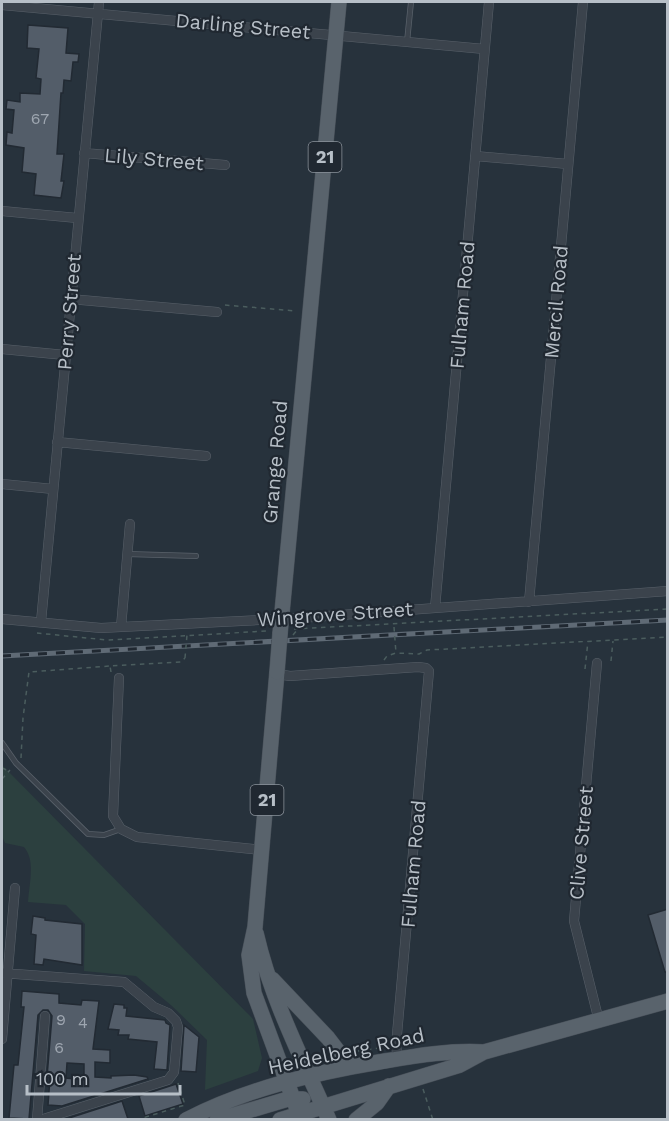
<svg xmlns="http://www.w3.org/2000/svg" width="669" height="1121" font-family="'Work Sans',sans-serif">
	<rect width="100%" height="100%" fill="#27323c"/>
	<path fill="#2c403f" d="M2 765 253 1019 262 1058 258 1071 205 1090 207 1040 172 1006 136 976 84 971 85 924 66 905 28 902C29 884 36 861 24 847L5 843 2 836Z"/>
	<path fill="#535d69" stroke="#222a33" stroke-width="1.5" fill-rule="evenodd" d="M28 25 68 28 66 53 79 54 78 62H73L71 81 64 80 63 93H61L57 154H64L61 181H64L61 198 34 195 36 174 22 172 24 148 6 145 7 132 12 133 14 110 6 109 7 100 20 102V93L40 94 41 79 36 78 39 49 27 48Z
		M668 909V972H665L648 915Z
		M33 916 45 918V920L82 924V965L44 959 43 965 34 964 36 935 31 934Z
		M22 991 59 994V1003L81 1005 82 1000 99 1001 93 1049 110 1050V1063L95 1062V1077L111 1078V1076L134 1075 147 1077 148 1079 62 1106 48 1105 50 1078 47 1077 52 1016 48 1010H43L38 1015 29 1119 9 1118 14 1065H18L24 1007H21ZM67 1063 84 1064V1080L66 1078Z
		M114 1004 124 1005V1008H127L126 1016 165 1020 166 1023 170 1025 167 1070 154 1069 157 1042 128 1039 129 1035H118L119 1030 108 1029Z
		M184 1025 199 1037 196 1072 181 1071Z
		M176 1084 183 1104 145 1116 139 1096Z
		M122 1101 128 1119H66Z"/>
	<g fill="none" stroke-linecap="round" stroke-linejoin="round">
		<g stroke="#59616a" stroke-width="6">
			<path id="service" d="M407 42 411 2
				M127 554 196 556
				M2 743 16 763 88 834 104 835 121 829"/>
		</g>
		<g stroke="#59616a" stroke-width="10">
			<path id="minor" d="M2 5 484 49
				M84 153 225 165
				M475 156 568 164
				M2 211 77 218
				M70 299 217 312
				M2 349 65 355
				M57 442 206 456
				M2 484 53 489
				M529 602 583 2
				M435 608 489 2
				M2 619 101 628 300 618 668 591
				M41 622 99 2
				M121 627 130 524
				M597 663 574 921 599 1021
				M277 674 290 676 418 667 426 668 429 671 396 1046 398 1059
				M119 678 113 816 121 829 137 837 262 850
				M2 973 124 982 154 1007 168 1013 176 1021 178 1027 174 1072 168 1080 40 1120
				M2 1039 15 888
				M37 1120 45 1016"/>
		</g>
		<g stroke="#474f58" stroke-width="16">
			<path id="primary" d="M280 634 339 2
				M277 672 255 927 249 955 254 993 301 1120
				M256 933C271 999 302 1058 329 1120
				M272 979 328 1038 341 1055 355 1066
				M186 1120C246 1089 313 1073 379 1062 415 1056 447 1050 484 1052
				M217 1120 288 1099H303
				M280 1120 460 1065 484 1052 668 1001
				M356 1120 377 1103 389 1086"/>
		</g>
		<path stroke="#4b5d5e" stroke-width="1.5" stroke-dasharray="4.5 4.5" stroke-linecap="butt" d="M225 305 296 311
			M294 629 668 609
			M37 633 107 640 268 631
			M384 660 387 656 396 653 419 654 427 650 447 649 668 637
			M611 661 613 641
			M585 669 588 641
			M111 672 110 666 181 662 185 658
			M21 758 23 718 29 672 110 666
			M2 768 9 771
			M2 779 10 770
			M358 1051 386 1047
			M315 1055 325 1053
			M423 1089 433 1120
			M136 1120 185 1105 178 1083"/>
		<use href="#service" stroke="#3b434c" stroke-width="4.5"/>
		<use href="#minor" stroke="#3b434c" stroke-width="9"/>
		<use href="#primary" stroke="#59636c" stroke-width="15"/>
		<g stroke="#5f6a75" stroke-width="5">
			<path id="rail" d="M2 656 668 620"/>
		</g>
		<use href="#rail" stroke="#202831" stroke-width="3" stroke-dasharray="9" stroke-linecap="butt"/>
		<g stroke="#474f58" stroke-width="16" stroke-linecap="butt">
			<path id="primary-bridge" d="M277 672 280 634"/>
		</g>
		<path stroke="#4b5d5e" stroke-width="1.5" stroke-dasharray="4.5 4.5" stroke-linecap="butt" d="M394 627 396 653
			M293 635 298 629
			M185 658 187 635"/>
		<use href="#primary-bridge" stroke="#59636c" stroke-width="15"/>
	</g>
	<g text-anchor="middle" stroke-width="4.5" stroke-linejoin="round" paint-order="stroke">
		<g font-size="16" fill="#9ea6b0">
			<text x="40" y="124">67</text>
			<text x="61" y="1025">9</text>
			<text x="83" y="1028">4</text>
			<text x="59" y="1053">6</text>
		</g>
		<g fill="#202831" stroke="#8a929a" stroke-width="1.5">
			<rect x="308.5" y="142" width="33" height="30" rx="4.5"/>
			<rect x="250.5" y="785" width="33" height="30" rx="4.5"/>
		</g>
		<g font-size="18" font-weight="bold" fill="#b7bfc7">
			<text x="325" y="163">21</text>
			<text x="267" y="806">21</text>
		</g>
		<g font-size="20" fill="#b7bfc7" stroke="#202831">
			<text transform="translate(243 26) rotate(5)" y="7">Darling Street</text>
			<text transform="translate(154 159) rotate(5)" y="7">Lily Street</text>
			<text transform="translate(556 302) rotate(-85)" y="7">Mercil Road</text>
			<text transform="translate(462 305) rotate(-85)" y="7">Fulham Road</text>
			<text transform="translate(69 312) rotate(-85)" y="7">Perry Street</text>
			<text transform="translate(275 462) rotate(-85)" y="7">Grange Road</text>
			<text transform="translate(335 614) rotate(-4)" y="7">Wingrove Street</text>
			<text transform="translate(581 843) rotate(-85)" y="7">Clive Street</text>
			<text transform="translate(413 864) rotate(-85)" y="7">Fulham Road</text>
			<text transform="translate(346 1051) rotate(-12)" y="7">Heidelberg Road</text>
		</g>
	</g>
	<rect width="669" height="1121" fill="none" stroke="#b7bfc7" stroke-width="6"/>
	<path d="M27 1085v9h153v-9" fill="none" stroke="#b7bfc7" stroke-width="3"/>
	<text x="36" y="1085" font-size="18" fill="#b7bfc7" stroke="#202831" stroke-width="4.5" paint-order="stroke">100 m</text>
</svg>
